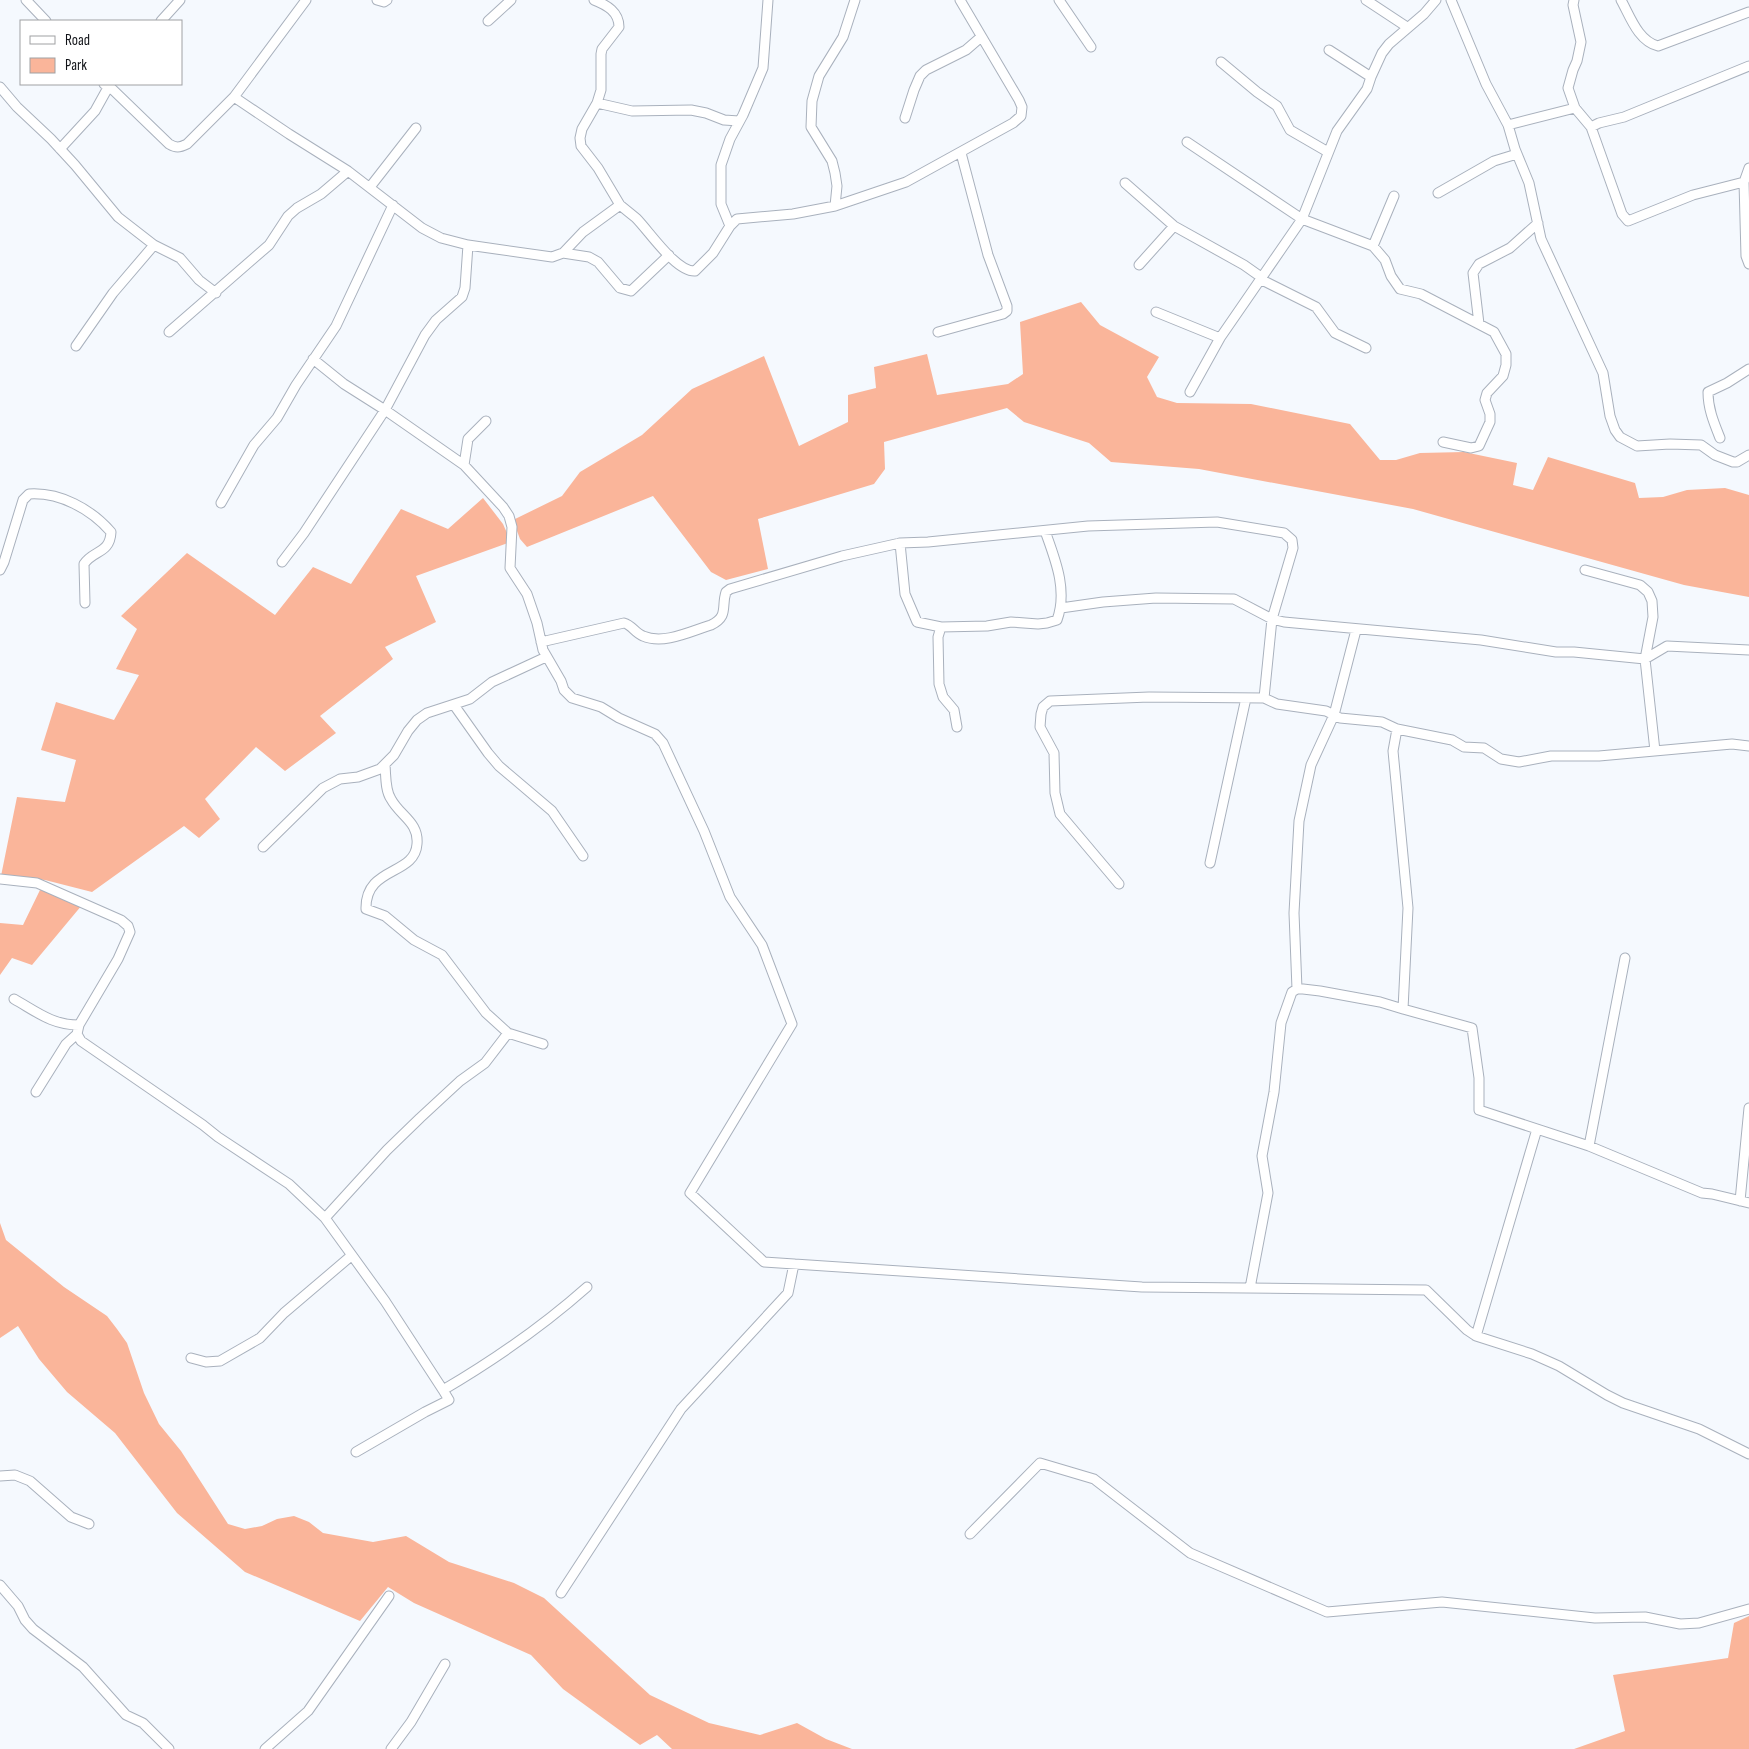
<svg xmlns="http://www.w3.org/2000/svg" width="1749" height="1749" font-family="'Sofia Sans Condensed',sans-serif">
	<rect width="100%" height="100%" fill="#f5f9fe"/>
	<path fill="#fab59a" d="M1081 302 1100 325 1159 357 1147 377 1157 397 1177 403 1251 404 1350 424 1380 460H1396L1420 453 1464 452 1517 463 1513 485 1533 490 1548 457 1635 483 1639 498 1663 497 1687 490 1725 488 1749 495V597L1684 585 1413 509 1199 469 1111 462 1089 443 1024 422 1007 408 884 442 885 469 874 484 758 519 768 569 726 580 711 572 653 496 527 547 520 539 513 520 562 496 580 472 642 435 692 389 764 356 799 446 848 422V395L876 388 874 367 927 354 937 395 1008 384 1023 374 1020 322Z
		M483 498 503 524 511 542 416 576 436 622 385 647 393 659 320 716 336 733 285 771 256 747 205 799 220 819 199 838 184 826 92 892 45 880 1 876 17 797 65 802 76 760 41 750 56 702 114 720 139 675 116 669 137 629 121 616 187 553 275 615 313 567 351 584 401 509 448 529Z
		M40 890 60 895 82 905 32 965 12 958 0 975V923L23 925Z
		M0 1223 6 1240 64 1287 107 1316 117 1329 127 1343 144 1393 159 1424 181 1451 228 1524 245 1529 262 1526 277 1519 294 1516 309 1522 323 1533 373 1542 406 1536 449 1562 514 1583 544 1598 650 1695 709 1723 760 1735 797 1723 826 1739 852 1749H672L657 1735 640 1745 563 1689 531 1655 414 1603 388 1587 360 1621 245 1572 177 1513 115 1433 67 1392 39 1359 18 1326 0 1338Z
		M1749 1616V1749H1574L1625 1731 1613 1675 1728 1658 1734 1623Z"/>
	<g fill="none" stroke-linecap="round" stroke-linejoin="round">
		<g stroke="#a9b1bd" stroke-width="11">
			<path id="minor" d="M26 0 46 21
				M377 0 384 2 387 0
				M594 0C607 5 619 12 619 27L602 49 601 54V90L597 103 582 129 580 138 581 146 598 168 620 205
				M1059 0 1091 47
				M1366 0 1407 27
				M1451 0 1486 84 1508 125
				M1574 0 1573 5 1581 42 1577 61 1573 70 1568 88 1575 108
				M1621 0C1630 16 1638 41 1658 46L1749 12
				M161 21 180 0
				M488 21 511 0
				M1329 50 1371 77
				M1221 62 1257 92 1277 106 1290 130 1328 152
				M1749 66 1624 117 1599 123 1591 127 1575 108 1508 125 1515 149 1529 183 1541 239 1603 373 1610 416 1615 430 1620 437 1637 446 1670 444 1701 445 1715 455 1733 462H1737L1749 455
				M104 84 109 86 169 144C176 148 179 148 187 144L234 97 306 0
				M0 87 17 107 51 139 75 165 118 217 154 245 180 258 199 280 216 293
				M234 97 289 134 348 171 422 228 441 238 468 245 552 257 563 253 583 232 620 205C626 210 631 214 636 218 649 231 676 272 695 271L713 253 730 226 737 219 793 214 835 206 837 186 835 173 832 161 811 127 812 101 819 76 843 37 855 0
				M597 103 632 111 691 110 706 113 724 120 739 121
				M905 118 914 90 920 76 926 70 966 50 981 37
				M1591 127 1622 214 1628 221 1693 195 1744 182
				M1187 142 1302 219 1373 246 1385 260 1391 276 1400 289 1421 294 1494 332 1506 354V365L1503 376 1487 393 1485 400 1490 414V422L1479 446 1471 448 1443 442
				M60 149 95 111 110 84
				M1749 168 1744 182 1746 256 1749 264
				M1125 183 1174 226 1244 265 1261 277
				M370 187 416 128
				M1438 193 1494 161 1517 154
				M835 206 906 182 1013 123 1021 116 1022 107 1019 100 960 0
				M730 226 721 204V165L730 139 743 115 763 68 768 0
				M1373 246 1394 196
				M563 253 589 257 598 262 620 288 631 291 669 255
				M1139 265 1174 226
				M1260 279 1316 307 1335 333 1366 348
				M1156 312 1220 338 1302 219 1337 131 1367 89 1371 77 1382 53 1389 44 1424 14 1436 0
				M1479 324 1473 273 1479 264 1510 248 1538 223
				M169 332 269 245 288 216 297 208 321 194 348 171
				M938 332 1003 314 1007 311V306L988 255 961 153
				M76 346 113 293 154 245
				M313 359 344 384 385 410 464 465 503 507 509 516 512 527 510 568 527 594 537 623 543 650 561 681 564 690 572 698 601 707 619 718 655 734 663 743 704 831 730 897 762 945 792 1024 690 1193 764 1262 1142 1287 1426 1290 1467 1330 1476 1336 1532 1354 1559 1366 1607 1395 1623 1403 1699 1429 1749 1454
				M1190 392 1220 338
				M1720 438C1714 423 1708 409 1708 392L1727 383 1749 369
				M464 465 468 439 486 421
				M221 503 254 445 277 418 296 385 336 326 393 205
				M900 543 905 594 917 622 941 627
				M282 562 304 533 385 410 425 335 436 320 462 297 465 288 468 245
				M0 570 4 562 23 500 29 494C60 492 91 509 111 532 110 554 93 550 84 564L85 603
				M1585 570 1640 585 1648 592 1652 601 1653 617 1645 659 1655 751
				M1061 608 1103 602 1156 598 1234 599 1272 619 1284 622 1481 640 1556 652H1574L1645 659 1667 646 1749 650
				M541 642 624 623C632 625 635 633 643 636 664 645 691 631 711 625 729 616 721 607 726 592L730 589 842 556 900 543 928 542 1088 526 1217 522 1284 533 1292 540 1293 548 1272 619 1264 698
				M454 705 488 753 499 766 552 811 583 856
				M957 727 954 710 943 697 939 684 938 637 941 627 987 626 1011 622 1038 624 1047 623 1057 620C1068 590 1055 559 1045 531
				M1397 729 1393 751 1408 908 1403 1009 1472 1028 1479 1078V1110L1589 1146 1702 1193 1712 1194 1749 1203
				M385 765C386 776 385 790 391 799 400 816 419 822 417 844 415 876 365 866 366 909L385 916 414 940 442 955 486 1013 508 1033 543 1044
				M263 847 323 788 340 779 358 777 380 769 394 755 408 731 417 720 427 713 470 699 492 682 546 657
				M1210 863 1246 698
				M0 879 37 883 121 920 128 926 130 932 118 959 79 1025 77 1034 81 1041 203 1125 218 1137 289 1184 325 1218 385 1301 443 1390 449 1400 425 1412 356 1452
				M1119 884 1060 814 1055 793 1054 753 1040 727 1041 714 1043 707 1050 701 1149 697 1264 698 1277 704 1326 711 1340 718 1382 722 1397 729 1452 740 1464 747 1484 748 1501 759 1519 762 1551 756H1599L1732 744 1749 746
				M1297 989 1294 913 1299 821 1311 765 1334 715 1356 630
				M14 999C37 1012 52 1025 79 1025
				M36 1092 66 1044 77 1034
				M1589 1146 1625 958
				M1740 1201 1749 1108
				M325 1218 387 1150 420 1118 460 1081 485 1063 508 1033
				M1250 1288 1268 1193 1262 1156 1274 1092 1281 1023 1292 992 1297 989H1303L1320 991 1380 1002 1403 1009
				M1476 1336 1537 1129
				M191 1358 206 1362 220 1361 260 1338 284 1313 351 1256
				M443 1390C494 1360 543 1326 587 1287
				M0 1476 15 1475 30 1481 71 1517 89 1524
				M970 1534 1040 1463 1094 1479 1190 1553 1327 1612 1442 1602 1595 1618 1645 1617 1680 1624 1699 1623 1749 1609
				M0 1585 18 1606 25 1620 33 1629 83 1667 126 1715 143 1723 169 1749
				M561 1593 681 1409 788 1293 794 1264
				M265 1749 308 1711 389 1596
				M391 1749 411 1722 445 1664"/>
		</g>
		<use href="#minor" stroke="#fff" stroke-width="9"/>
	</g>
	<rect x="20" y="20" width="162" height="65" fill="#ffffff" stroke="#a0a1a3"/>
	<rect x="30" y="36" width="25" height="8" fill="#ffffff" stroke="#a0a1a3"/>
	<text x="65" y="45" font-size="15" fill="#111318">Road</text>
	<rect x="30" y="58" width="25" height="15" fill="#fab59a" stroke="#a0a1a3"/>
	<text x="65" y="70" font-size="15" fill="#111318">Park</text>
</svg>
